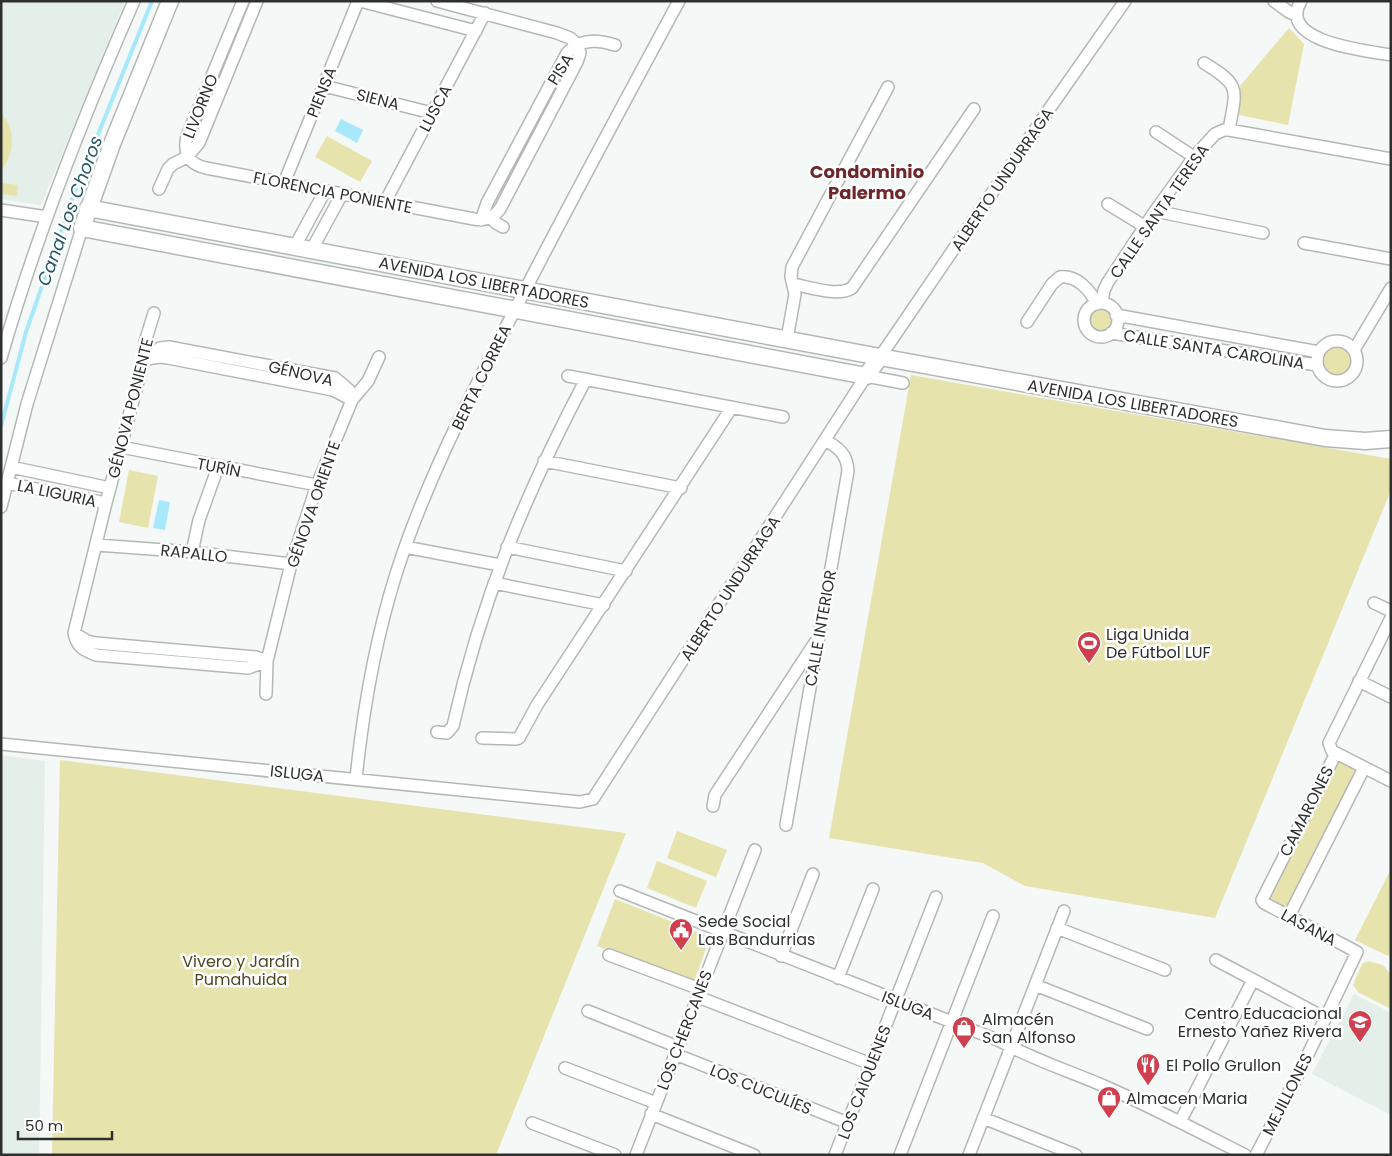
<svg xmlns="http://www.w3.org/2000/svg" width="1392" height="1156" font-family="Poppins,sans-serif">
	<rect width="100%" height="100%" fill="#f4f8f6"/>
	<path fill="#e3efe8" d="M1 1H125L41 205 1 199Z
		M1 755 45 761 39 1155H1Z
		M1354 994 1391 1013V1115L1312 1074Z"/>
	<path fill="#e6e3ac" d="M1289 28 1304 44 1288 125 1235 114 1240 86Z
		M1 113C16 128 15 155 1 170Z
		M327 136 372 161 360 182 315 157Z
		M1 183 18 185 17 196 1 194Z
		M1090 320a11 11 0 1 1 22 0a11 11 0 1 1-22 0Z
		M1320 361a17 17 0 1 1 34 0a17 17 0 1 1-34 0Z
		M911 375 1391 459V490L1215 918 1025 886 983 863 829 838Z
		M129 470 158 476 148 528 119 522Z
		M1340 759 1355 766V771L1290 903C1284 908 1280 908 1273 905L1270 898V889L1336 761Z
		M60 760 626 833 496 1155H52Z
		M677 831 727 850 716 877 667 858Z
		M657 861 707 881 696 908 647 888Z
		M1391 869V951L1388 956 1355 940Z
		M615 899 705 935 709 940 695 979 686 980 597 946Z
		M1368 961 1383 965 1391 975V1009L1358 992 1353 985 1362 964Z"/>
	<path fill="#a8e8fb" d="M341 119 363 130 357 143 335 131Z
		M159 500 170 502 165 530 153 528Z"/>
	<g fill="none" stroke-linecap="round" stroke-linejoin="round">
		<path stroke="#a8e8fb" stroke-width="4" d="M1 426 26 332 76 189 152 1"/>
		<g stroke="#b3b8b5" stroke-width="14">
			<path id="street" d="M243 1 187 136C183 154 189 164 206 168L474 219C486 221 493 218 500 209L577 62 580 53 578 45
				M360 1 476 31
				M437 1 557 33 570 38 578 45
				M1274 1 1289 12 1296 15
				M1301 1C1276 42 1368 51 1391 55
				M1204 63C1242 86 1236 89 1229 130
				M324 86 432 113
				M1156 132 1194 157
				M284 183 358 1
				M159 189 168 169 173 164 187 157 199 143 257 1
				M385 202 485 13
				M1108 204 1144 226
				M1 210 47 217
				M1155 211 1263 233
				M491 218 496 223 503 227
				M481 220 487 203 567 53C581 38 598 40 615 45
				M1304 243 1391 259
				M295 246 325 191
				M312 249 342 194
				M793 284C809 287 838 297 852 288L974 109
				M1102 303 1104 290 1108 282 1155 211 1194 157 1215 134 1224 130H1229L1391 159
				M1084 320a17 17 0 1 1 34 0a17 17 0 1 1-34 0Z
				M154 313 145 342 144 359 106 503 74 633C77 647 83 650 96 655L248 668 267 661
				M1116 315 1319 352
				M1027 322 1052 284 1060 277C1077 275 1090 290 1097 304
				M1111 333 1317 365
				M787 339 795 294 791 277 792 267 888 87
				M1317 361a20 20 0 1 1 40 0a20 20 0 1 1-40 0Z
				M1354 350 1391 288
				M880 357 1052 105 1125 1
				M1 358C36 236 83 117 134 1
				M144 359 160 348 169 347 335 378 349 390 352 400
				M146 359 160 357 168 358 333 390 352 400
				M568 376 783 417
				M121 447 317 485
				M544 461 681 488
				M11 467 110 488
				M7 483 106 503
				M1 507 27 404 82 228
				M97 545 192 552 291 564
				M405 547 500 565
				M507 547 626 571
				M192 552 199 520 218 467
				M494 583 604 605
				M1374 603 1391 611
				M1391 618 1329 743 1332 751 1391 781
				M74 633 87 641 96 643 256 657 267 661
				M1359 681 1391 697
				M266 694 267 661 291 564 317 485 352 400 368 381 379 357
				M437 732 447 733 453 726C481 600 526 493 586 379
				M482 738 516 739 519 738 537 705 732 407
				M1 744 580 802 593 799 866 376 903 383
				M356 779C363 710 375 641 396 574 423 489 464 408 505 329 561 219 620 110 679 1
				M713 806 715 795 816 641
				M786 825 848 471C847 454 839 448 825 440
				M620 891 1000 1041C1033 1060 1070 1071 1104 1086 1152 1107 1198 1131 1245 1155
				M1289 916 1364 768
				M1057 928 1165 970
				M609 955 700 989
				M781 956 813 874
				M1216 960 1325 1018
				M838 978 873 889
				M1035 985 1147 1029
				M698 997 871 1064
				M588 1011 678 1047
				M675 1054 848 1123
				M565 1068 656 1103
				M651 1114 754 1155
				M983 1118 1076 1155
				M1180 1122 1253 980
				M532 1123 615 1155
				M636 1155 755 850
				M835 1155 936 897
				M900 1155 993 916
				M969 1155 1064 911
				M1256 1155 1301 1069 1357 952 1264 903 1262 900 1336 753"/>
		</g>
		<g stroke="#b3b8b5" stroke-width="19">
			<path id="secondary" d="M170 1 112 144 82 228 866 376 880 357
				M88 208 880 357 1325 438 1365 441 1391 439"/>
		</g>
		<use href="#street" stroke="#fff" stroke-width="11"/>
		<use href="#secondary" stroke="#fff" stroke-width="16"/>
	</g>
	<defs>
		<g id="stadium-pin" transform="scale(1.25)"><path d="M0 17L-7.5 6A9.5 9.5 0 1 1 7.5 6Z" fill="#d03f4e" stroke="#fff"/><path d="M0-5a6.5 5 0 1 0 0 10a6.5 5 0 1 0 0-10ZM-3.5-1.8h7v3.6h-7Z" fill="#fff"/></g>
		<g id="civic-pin" transform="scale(1.25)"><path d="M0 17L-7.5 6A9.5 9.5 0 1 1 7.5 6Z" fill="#d03f4e" stroke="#fff"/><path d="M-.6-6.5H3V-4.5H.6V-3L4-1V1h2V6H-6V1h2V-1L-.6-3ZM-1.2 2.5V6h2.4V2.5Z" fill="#fff"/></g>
		<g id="school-pin" transform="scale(1.25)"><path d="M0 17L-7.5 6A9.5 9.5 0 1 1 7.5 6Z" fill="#d03f4e" stroke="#fff"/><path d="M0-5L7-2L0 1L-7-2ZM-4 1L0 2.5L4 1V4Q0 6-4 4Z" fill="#fff"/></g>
		<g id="shop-pin" transform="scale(1.25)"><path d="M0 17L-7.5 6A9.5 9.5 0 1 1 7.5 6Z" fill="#d03f4e" stroke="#fff"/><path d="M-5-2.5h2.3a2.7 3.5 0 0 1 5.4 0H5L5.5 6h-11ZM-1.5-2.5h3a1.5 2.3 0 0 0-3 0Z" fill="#fff"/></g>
		<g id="restaurant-pin" transform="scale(1.25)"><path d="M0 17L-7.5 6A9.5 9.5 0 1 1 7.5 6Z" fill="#d03f4e" stroke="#fff"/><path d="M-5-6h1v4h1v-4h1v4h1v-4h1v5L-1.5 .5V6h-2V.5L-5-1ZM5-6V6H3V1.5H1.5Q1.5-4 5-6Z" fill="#fff"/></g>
	</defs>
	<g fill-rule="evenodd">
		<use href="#stadium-pin" x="1089" y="643"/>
		<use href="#civic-pin" x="681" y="930"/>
		<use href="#school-pin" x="1360" y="1022"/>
		<use href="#shop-pin" x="964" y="1028"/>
		<use href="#restaurant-pin" x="1148" y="1065"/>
		<use href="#shop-pin" x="1109" y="1098"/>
	</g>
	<g text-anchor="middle" stroke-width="5" stroke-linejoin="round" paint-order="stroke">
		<g font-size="16" fill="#2e302f" stroke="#fff">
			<text transform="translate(560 69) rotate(-58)" y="6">PISA</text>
			<text transform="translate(321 92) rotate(-68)" y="6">PIENSA</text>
			<text transform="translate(378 99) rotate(14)" y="6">SIENA</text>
			<text transform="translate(200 106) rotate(-68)" y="6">LIVORNO</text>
			<text transform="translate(435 108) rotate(-62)" y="6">LUSCA</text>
			<text transform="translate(1002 179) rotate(-56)" y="6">ALBERTO UNDURRAGA</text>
			<text transform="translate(333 192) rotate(11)" y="6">FLORENCIA PONIENTE</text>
			<text transform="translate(1159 211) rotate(-55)" y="6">CALLE SANTA TERESA</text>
			<text transform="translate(484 282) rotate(11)" y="6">AVENIDA LOS LIBERTADORES</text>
			<text transform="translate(1214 349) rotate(9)" y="6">CALLE SANTA CAROLINA</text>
			<text transform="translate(301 373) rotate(13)" y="6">GÉNOVA</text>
			<text transform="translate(481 377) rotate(-64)" y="6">BERTA CORREA</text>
			<text transform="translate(1133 403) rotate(10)" y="6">AVENIDA LOS LIBERTADORES</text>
			<text transform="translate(130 408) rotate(-76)" y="6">GÉNOVA PONIENTE</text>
			<text transform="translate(219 467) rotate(11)" y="6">TURÍN</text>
			<text transform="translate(57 493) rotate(12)" y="6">LA LIGURIA</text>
			<text transform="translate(313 504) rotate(-71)" y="6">GÉNOVA ORIENTE</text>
			<text transform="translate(194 553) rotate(6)" y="6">RAPALLO</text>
			<text transform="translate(730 588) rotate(-57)" y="6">ALBERTO UNDURRAGA</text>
			<text transform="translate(820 628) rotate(-80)" y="6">CALLE INTERIOR</text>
			<text transform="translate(297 773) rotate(6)" y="6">ISLUGA</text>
			<text transform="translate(1306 811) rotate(-63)" y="6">CAMARONES</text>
			<text transform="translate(1309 927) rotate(28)" y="6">LASANA</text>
			<text transform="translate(908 1005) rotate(21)" y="6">ISLUGA</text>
			<text transform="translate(684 1030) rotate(-69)" y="6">LOS CHERCANES</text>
			<text transform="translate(864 1082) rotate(-69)" y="6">LOS CAIQUENES</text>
			<text transform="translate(761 1089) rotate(22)" y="6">LOS CUCULÍES</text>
			<text transform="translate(1287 1094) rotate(-63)" y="6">MEJILLONES</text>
		</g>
		<g font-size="16" fill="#2e302f" stroke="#fff" text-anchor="start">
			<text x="1106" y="640">Liga Unida<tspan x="1106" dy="18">De Fútbol LUF</tspan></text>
			<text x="698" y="927">Sede Social<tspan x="698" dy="18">Las Bandurrias</tspan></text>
			<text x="1342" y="1019" text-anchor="end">Centro Educacional<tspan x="1342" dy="18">Ernesto Yañez Rivera</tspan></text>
			<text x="982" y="1025">Almacén<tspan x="982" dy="18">San Alfonso</tspan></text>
			<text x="1166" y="1071">El Pollo Grullon</text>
			<text x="1126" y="1104">Almacen Maria</text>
		</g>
		<g font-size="16" fill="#4c4922" stroke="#fff">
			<text x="241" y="967">Vivero y Jardín<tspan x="241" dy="18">Pumahuida</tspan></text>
		</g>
		<g font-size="18" font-weight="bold" fill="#6e282c" stroke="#fff">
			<text x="867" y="178">Condominio<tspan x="867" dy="21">Palermo</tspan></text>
		</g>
		<g font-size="18" font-style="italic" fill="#265866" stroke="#fff">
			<text transform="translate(70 211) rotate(-70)" y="6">Canal Los Choros</text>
		</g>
	</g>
	<rect width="1392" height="1156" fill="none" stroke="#2e302f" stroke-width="5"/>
	<path d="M18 1131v8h94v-8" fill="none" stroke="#2e302f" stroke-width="2.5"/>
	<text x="25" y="1131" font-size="15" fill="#2e302f" stroke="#ffffff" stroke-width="4" paint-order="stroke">50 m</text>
</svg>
